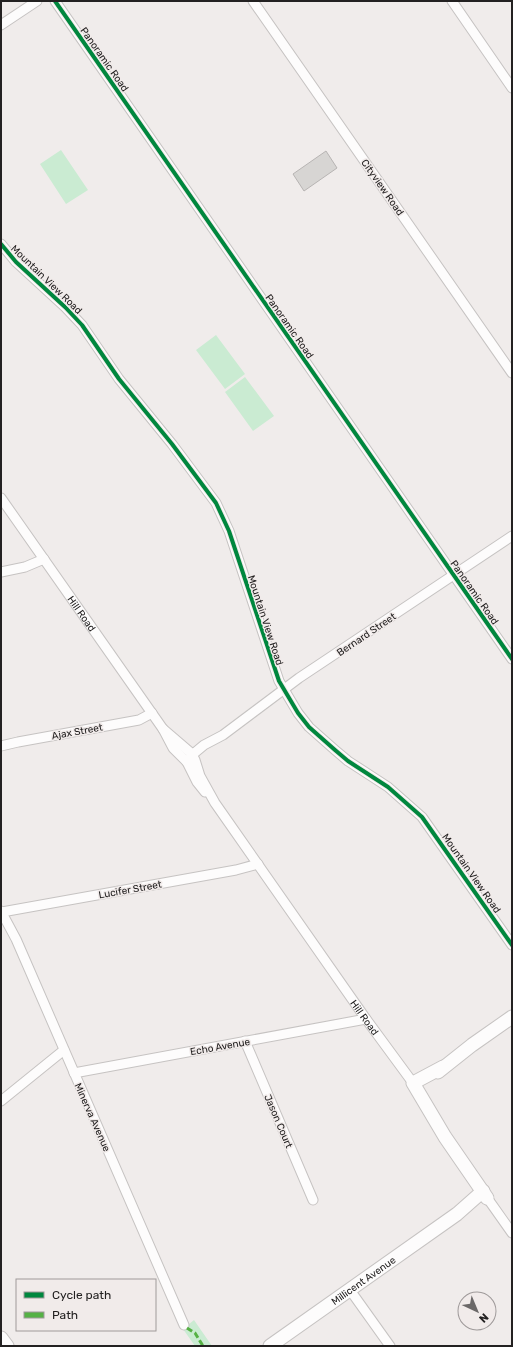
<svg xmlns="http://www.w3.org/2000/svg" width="513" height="1347" font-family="Rubik,sans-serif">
	<rect width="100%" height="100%" fill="#f0eceb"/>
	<path fill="#caebd2" d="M61 150 88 190 66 204 40 164Z
		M216 335 245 374 225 389 196 350Z
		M245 377 274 416 253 431 225 392Z
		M194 1320 212 1346H195L183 1329Z"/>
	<path fill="#d7d5d3" stroke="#b7b4b3" d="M326 151 337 168 304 191 293 174Z"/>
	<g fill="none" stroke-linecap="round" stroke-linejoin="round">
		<g stroke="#c6c3c2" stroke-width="11">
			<g id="street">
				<path d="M55 1 512 659"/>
				<path d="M253 1 512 373"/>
				<path d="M452 1 512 88"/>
				<path d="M1 25 37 1"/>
				<path d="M1 244 16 262 65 307 82 325 119 379 172 444 216 503 229 531 279 681 298 713 309 727 335 750 348 761 388 787 422 817 512 945"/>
				<path id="s1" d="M1 498 163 729 173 748 187 762 197 782 205 792"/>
				<path d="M1 572 25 567 44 559"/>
				<path id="s2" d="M163 729 191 753 195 760 200 776 215 803 366 1019 413 1083"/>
				<path d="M1 746 18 742 139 720 152 713"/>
				<path d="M187 762 192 755 204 745 223 735 299 678 512 536"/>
				<path d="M1 911 16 939 184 1325"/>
				<path d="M2 912 236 870 258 864"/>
				<path d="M245 1041 313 1200"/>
				<path d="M74 1073 366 1019"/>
				<path d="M1 1101 64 1050"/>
				<path d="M488 1199 512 1233"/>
				<path d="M350 1290 390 1346"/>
			</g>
		</g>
		<g stroke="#c6c3c2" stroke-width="15">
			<g id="secondary">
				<path d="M443 1067 413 1083 445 1137 487 1198"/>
				<path d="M438 1072 472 1045 512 1017"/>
				<path d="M1 1338 7 1346"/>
				<path id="s3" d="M270 1346 457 1214 483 1191"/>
			</g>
		</g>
		<use href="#street" stroke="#fdfcfc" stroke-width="9"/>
		<use href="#secondary" stroke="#fdfcfc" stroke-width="13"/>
		<path stroke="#55b145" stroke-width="3" stroke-dasharray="6 3" stroke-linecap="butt" d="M187 1328 195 1333 203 1346"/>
		<g stroke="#f1ebea" stroke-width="6">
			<path id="cycleway" d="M55 1 512 659
				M1 244 16 262 65 307 82 325 119 379 172 444 216 503 229 531 279 681 298 713 309 727 335 750 348 761 388 787 422 817 512 945"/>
		</g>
		<use href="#cycleway" stroke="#00873e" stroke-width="4"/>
	</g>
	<g text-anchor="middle" stroke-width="3" stroke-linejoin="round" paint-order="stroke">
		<g font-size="10" fill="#232121" stroke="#f1ebea">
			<text transform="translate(105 59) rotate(55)" y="4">Panoramic Road</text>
			<text transform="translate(383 187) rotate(55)" y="4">Cityview Road</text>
			<text transform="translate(47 279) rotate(44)" y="4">Mountain View Road</text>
			<text transform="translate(290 326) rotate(55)" y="4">Panoramic Road</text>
			<text transform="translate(475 592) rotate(55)" y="4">Panoramic Road</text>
			<text dy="4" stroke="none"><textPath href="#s1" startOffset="141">Hill Road</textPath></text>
			<text transform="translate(266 620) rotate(72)" y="4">Mountain View Road</text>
			<text transform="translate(366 634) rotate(-34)" y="4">Bernard Street</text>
			<text transform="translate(77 731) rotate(-10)" y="4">Ajax Street</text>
			<text transform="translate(472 873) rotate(55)" y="4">Mountain View Road</text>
			<text transform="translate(130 889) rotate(-10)" y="4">Lucifer Street</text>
			<text dy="4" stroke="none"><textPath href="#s2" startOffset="354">Hill Road</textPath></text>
			<text transform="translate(220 1046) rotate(-10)" y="4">Echo Avenue</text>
			<text transform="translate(93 1117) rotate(66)" y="4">Minerva Avenue</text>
			<text transform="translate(279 1121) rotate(67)" y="4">Jason Court</text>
			<text dy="4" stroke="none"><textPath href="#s3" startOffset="114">Millicent Avenue</textPath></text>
		</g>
	</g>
	<rect width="513" height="1347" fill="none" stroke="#232121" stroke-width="4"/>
	<rect x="16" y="1279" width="140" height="52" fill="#f1ebea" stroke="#9f9a9a"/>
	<rect x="24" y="1292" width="20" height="6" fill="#00873e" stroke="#9f9a9a"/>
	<text x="52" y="1299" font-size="12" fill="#232121">Cycle path</text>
	<rect x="24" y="1312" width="20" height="6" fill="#55b145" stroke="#9f9a9a"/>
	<text x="52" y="1319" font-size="12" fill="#232121">Path</text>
	<g transform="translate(477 1311) rotate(136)"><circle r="19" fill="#f1ebea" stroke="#9f9a9a"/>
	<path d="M0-3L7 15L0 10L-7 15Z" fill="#6b6868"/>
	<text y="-6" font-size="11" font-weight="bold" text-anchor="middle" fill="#232121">N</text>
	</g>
</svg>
